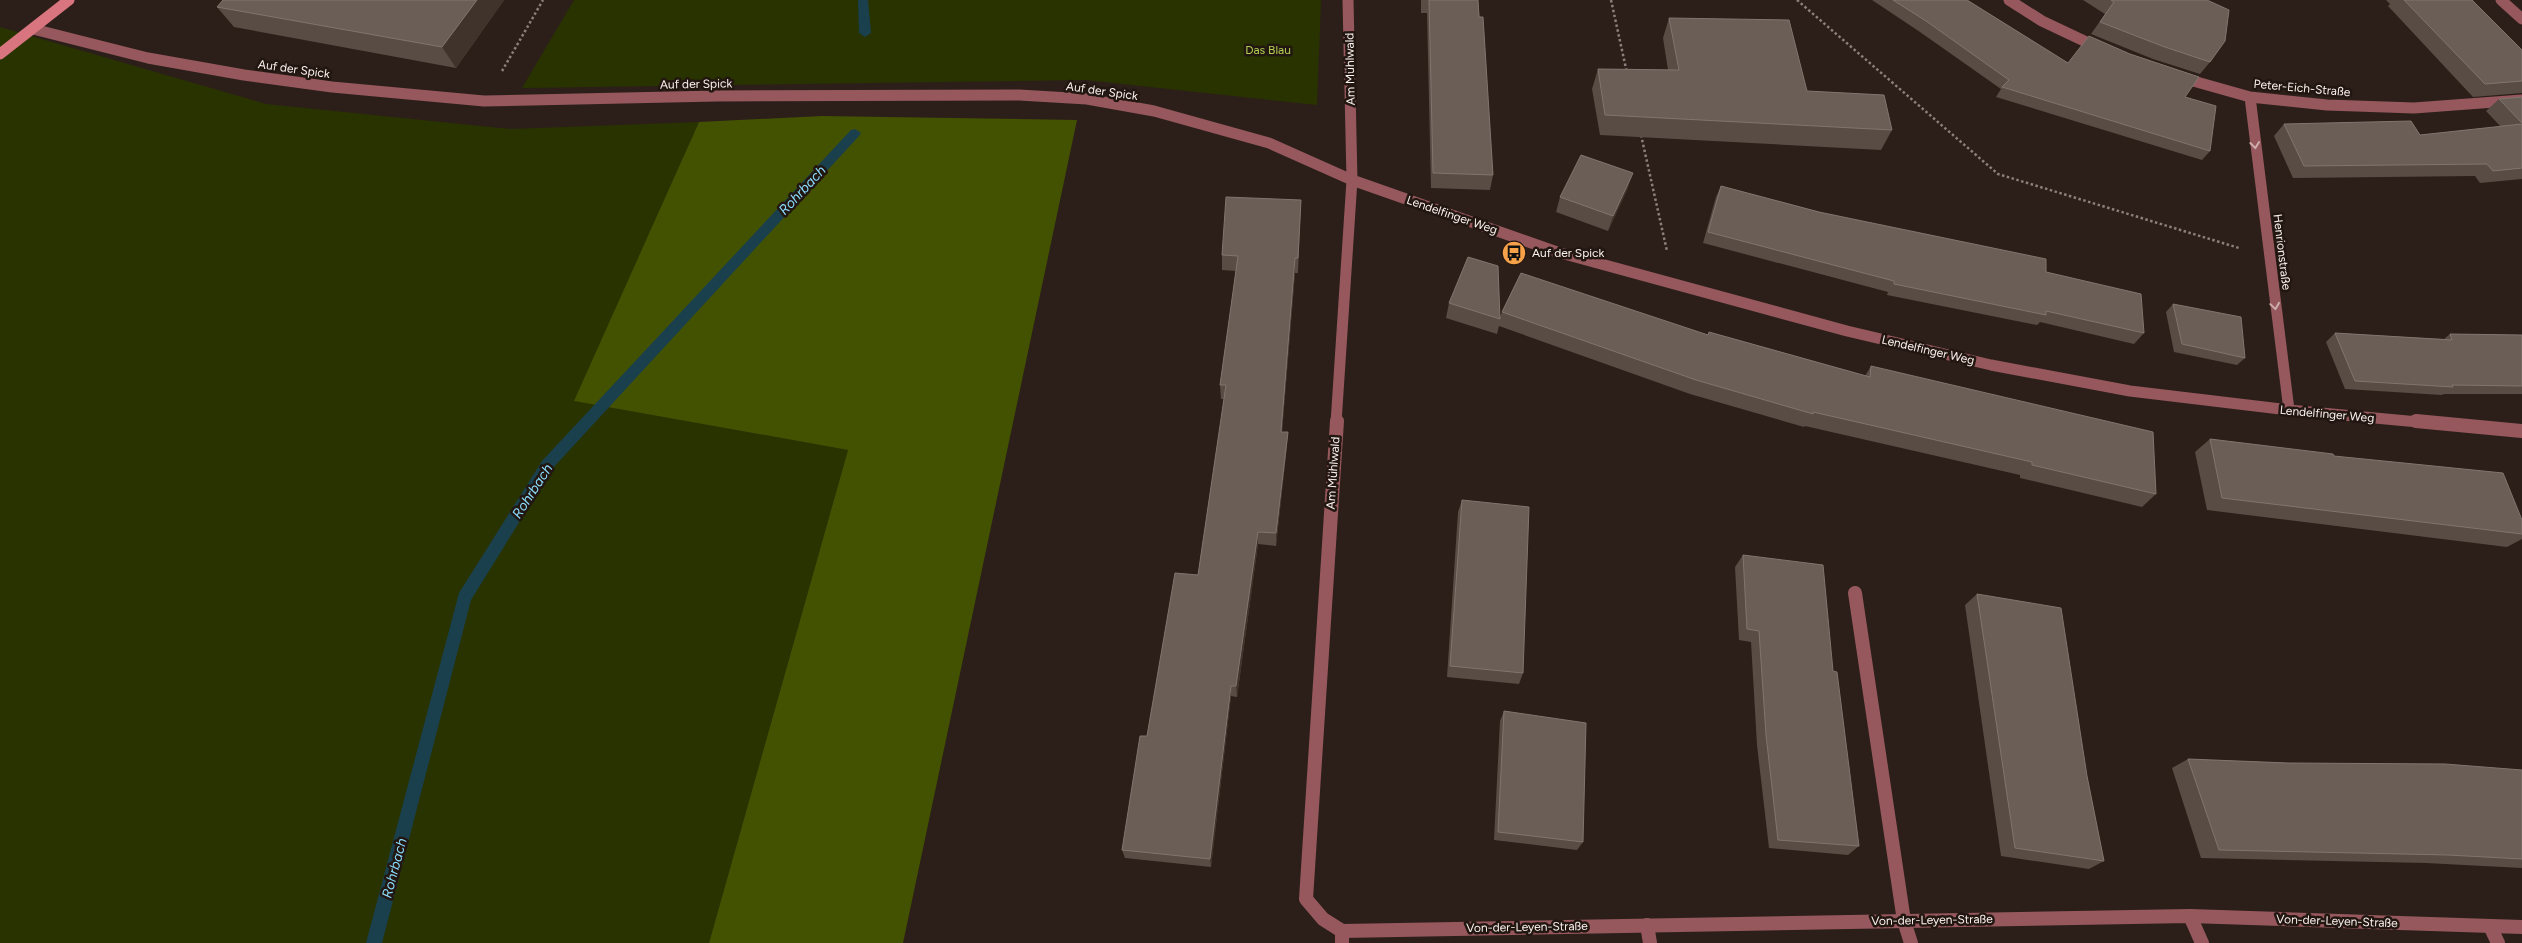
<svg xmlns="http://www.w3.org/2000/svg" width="2522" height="943" font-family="Figtree,sans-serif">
	<rect width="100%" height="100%" fill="#2c1f1a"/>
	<path fill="#293300" d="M574 0H1321L1317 105 1086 80 522 88Z
		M0 27 266 104 511 129 699 122 575 401 848 450 709 943H0Z"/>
	<path fill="#435200" d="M822 116 1077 120 903 943H709L848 450 574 401 699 122Z"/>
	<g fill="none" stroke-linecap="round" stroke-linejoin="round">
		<path fill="#1a404e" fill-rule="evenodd" d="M858 0H868L871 33 865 37 859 33Z
			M855 129 861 133 859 136 552 469 471 600 382 943H366L459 593 542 461 851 130Z"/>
		<path stroke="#8b807c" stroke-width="2.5" stroke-dasharray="2.5 2.5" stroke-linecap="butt" d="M1611 0 1627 73
			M1797 0 1998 174 2239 248
			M502 71 543 0
			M1641 135 1667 251"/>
		<path stroke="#96585d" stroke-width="14" d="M1855 593 1904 921 1911 943
			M2190 916 2202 943
			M1647 925 1650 943
			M2490 926 2498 943
			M1342 931V943"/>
		<path stroke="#96585d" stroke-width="11" d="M2009 0 2042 21 2099 48
			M2501 0 2522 19
			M33 29 148 58 244 75 332 87 484 101 717 96 1019 95 1087 99 1154 111 1269 143 1352 180 1557 252 1847 331 1991 365 2130 391 2289 410 2429 423
			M2179 77 2250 97 2327 105 2414 108 2522 100
			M2250 97 2289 410
			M1336 423 1352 180 1348 0"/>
		<path stroke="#96585d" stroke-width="14" d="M1337 421 1306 899 1323 919 1342 931 2190 916 2522 927
			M2416 421 2522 431"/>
		<path stroke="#d8757e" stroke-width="11" d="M0 54 69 0"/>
	</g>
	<path fill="#594c45" d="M504 0 456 68 234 27 217 7Z
		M1421 0H1478L1493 175 1490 190 1431 188 1427 13H1421Z
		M1872 0H1967L2068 63 2185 97 2210 151 2202 160 1996 97 2001 89 1920 32Z
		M2083 0H2207L2210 62 2200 74 2153 59 2091 34 2105 14Z
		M2386 0H2472L2522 50V93L2473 97 2388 6 2390 4Z
		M1669 18 1807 91 1892 130 1881 150 1600 135 1592 89 1598 69 1668 70 1663 38Z
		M2522 97V179L2480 183 2475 176 2293 178 2274 136 2284 124 2420 135 2501 127 2486 111 2499 99Z
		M1721 186 2046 272 2144 333 2134 344 2040 322 2037 325 1887 295 1888 292 1703 243 1716 197Z
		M1628 188 1608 231 1556 212 1560 197Z
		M1301 200 1298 273H1295L1282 432H1288L1287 445 1276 546 1258 544 1237 697 1231 696 1211 867 1125 858 1122 850 1147 736 1198 575 1224 399H1221L1220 385 1236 271 1222 270V255Z
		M1449 303 1500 317 1502 312 1708 335 1709 332 1865 376 1871 366 2156 494 2142 507 2020 478V475L1805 426 1804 427 1690 394 1499 326 1497 334 1446 318Z
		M2173 304 2245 358 2237 365 2174 352 2166 312Z
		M2335 333 2444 339 2450 334 2522 335V394H2444L2442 395 2345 389 2326 342Z
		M2210 439 2334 456 2522 520V539L2507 547 2207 510 2195 452Z
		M1462 500 1523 673 1519 684 1447 677 1458 512Z
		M1743 555 1833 671 1859 846 1848 855 1769 848 1757 745 1751 642 1739 640 1735 567Z
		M1977 594 2087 776 2104 861 2089 869 2001 856 1965 605Z
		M1504 711 1583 842 1577 850 1494 840 1500 721Z
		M2188 759 2288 763 2522 770V868L2426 863 2201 858 2172 768Z"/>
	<path fill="#40332c" d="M477 0H504L456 68 442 47Z
		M1633 173 1628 188 1608 231 1613 216Z
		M1295 258V273L1281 445V432Z
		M1288 432 1287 445 1276 546V533Z
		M1258 532V544L1237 697 1236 686Z
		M1231 686V696L1211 867 1210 859Z"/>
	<path fill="#6b5e57" stroke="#81756f" d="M223 0H477L442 47 217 7Z
		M1429 0H1478L1479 17H1483L1493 175 1433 173Z
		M1893 0H1967L2068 63 2089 36 2130 54 2199 77 2185 97 2216 106 2210 151 2002 87 2009 80 1926 21Z
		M2111 0H2207L2229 10 2225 41 2210 62 2162 46 2100 22 2114 2Z
		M2404 0H2472L2522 50V81L2485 84Z
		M1669 18 1789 20 1807 91 1884 95 1892 130 1605 115 1598 69 1679 70Z
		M2522 97V123L2499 99Z
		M2411 121 2420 135 2522 124V168L2493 171 2487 164 2304 166 2284 124Z
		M1581 155 1633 173 1613 216 1560 197Z
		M1721 186 1819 212 2046 259V272L2141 294 2144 333 2046 311V315L1894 284V281L1708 232Z
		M1226 197 1301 200 1298 258H1295L1281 432H1288L1276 533 1258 532 1236 686H1231L1210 859 1122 850 1140 736H1147L1175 573 1198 575 1226 385H1220L1238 256 1222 255Z
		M1468 257 1498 266 1500 319 1449 303Z
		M1521 273 1708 335 1709 332 1870 377 1871 366 2153 432 2156 494 2032 465V462L1813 412V414L1696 380 1502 312Z
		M2173 304 2241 317 2245 358 2182 344Z
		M2335 333 2452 340 2450 334 2522 335V386L2452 385 2453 387 2355 381Z
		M2210 439 2333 454 2334 456 2503 473 2522 520V534L2222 498Z
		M1462 500 1529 507 1523 673 1450 666Z
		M1743 555 1823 565 1833 671 1837 672 1859 846 1778 840 1766 735 1759 631 1747 629Z
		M1977 594 2061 608 2087 776 2104 861 2015 848Z
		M1504 711 1586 723 1583 842 1498 832Z
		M2188 759 2288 763 2445 764 2522 770V859L2448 855 2219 850Z"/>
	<defs><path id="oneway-chevron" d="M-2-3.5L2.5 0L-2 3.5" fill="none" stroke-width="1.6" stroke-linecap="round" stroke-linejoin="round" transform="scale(1.25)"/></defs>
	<g stroke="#ceadad">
		<use href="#oneway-chevron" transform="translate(2255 145) rotate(83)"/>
		<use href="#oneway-chevron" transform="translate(2275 306) rotate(82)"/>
	</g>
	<defs>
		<g id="bus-disc" transform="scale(1.25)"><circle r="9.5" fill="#f7a149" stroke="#221611"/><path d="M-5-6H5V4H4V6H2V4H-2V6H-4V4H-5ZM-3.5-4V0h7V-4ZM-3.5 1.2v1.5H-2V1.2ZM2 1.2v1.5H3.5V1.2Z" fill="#111"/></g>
	</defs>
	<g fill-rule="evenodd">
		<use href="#bus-disc" x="1514" y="253"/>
	</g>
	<g text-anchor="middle" stroke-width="5" stroke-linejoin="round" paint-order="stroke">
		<g font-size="12" fill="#b4d054" stroke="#221611">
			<text x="1268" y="54">Das Blau</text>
		</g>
		<g font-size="12" fill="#fbf2ee" stroke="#221611">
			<text transform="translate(294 69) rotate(8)" y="4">Auf der Spick</text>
			<text transform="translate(1350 69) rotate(-91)" y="4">Am Mühlwald</text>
			<text transform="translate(696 84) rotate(-1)" y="4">Auf der Spick</text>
			<text transform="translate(2302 88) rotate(5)" y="4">Peter-Eich-Straße</text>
			<text transform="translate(1102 91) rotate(8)" y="4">Auf der Spick</text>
			<text transform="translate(1452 215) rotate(19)" y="4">Lendelfinger Weg</text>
			<text transform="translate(2282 252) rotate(83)" y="4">Henrionstraße</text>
			<text transform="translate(1928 350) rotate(13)" y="4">Lendelfinger Weg</text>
			<text transform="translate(2327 414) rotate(5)" y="4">Lendelfinger Weg</text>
			<text transform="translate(1333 473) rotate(-86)" y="4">Am Mühlwald</text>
			<text transform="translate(1932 920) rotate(-1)" y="4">Von-der-Leyen-Straße</text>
			<text transform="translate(2337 921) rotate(2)" y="4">Von-der-Leyen-Straße</text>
			<text transform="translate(1527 927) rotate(-1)" y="4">Von-der-Leyen-Straße</text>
		</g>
		<g font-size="12" fill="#fbf2ee" stroke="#221611" text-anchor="start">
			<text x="1532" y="257">Auf der Spick</text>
		</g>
		<g font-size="14" font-style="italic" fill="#8adbfc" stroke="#221611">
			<text transform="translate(802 190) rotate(-47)" y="5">Rohrbach</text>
			<text transform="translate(532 491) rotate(-57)" y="5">Rohrbach</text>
			<text transform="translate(394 868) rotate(-75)" y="5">Rohrbach</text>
		</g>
	</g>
</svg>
